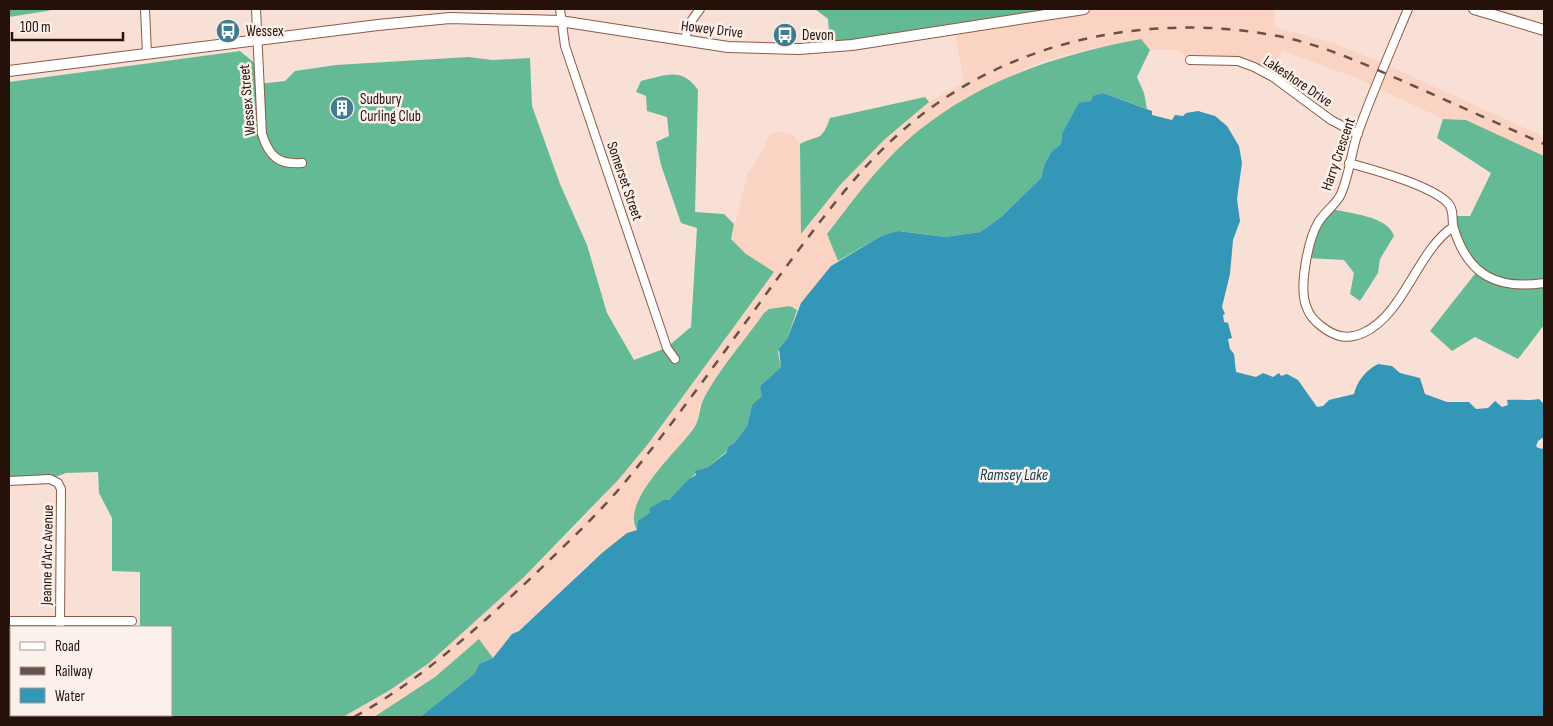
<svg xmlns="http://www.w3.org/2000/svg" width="1553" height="726" font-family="'Sofia Sans Condensed',sans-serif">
	<rect width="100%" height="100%" fill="#f8e0d6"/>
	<path fill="#fbd3c2" d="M1077 9H1274L1275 27 1336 44 1385 64 1544 137V156L1466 120 1443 119 1356 78 1283 51 1267 74 1255 66 1189 60 1177 50H1150L1140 39 1072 53 1036 64 1001 81 945 112 907 141 890 157 854 199 827 234 838 261 831 266 797 310 785 307 769 309 764 313 704 397 699 409 696 426 653 477 635 527 637 530 627 534 581 571 557 597 519 631 512 634 493 658 479 639 435 677 387 710 374 717H343L390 690 429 663 524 577 583 519 648 444 774 273 746 254 731 239 747 175 762 152 768 136 777 131 792 134 800 144 802 234 841 184 885 139 929 102 964 82 954 28Z"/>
	<path fill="#64ba95" d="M9 9H59L9 17Z
		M815 9H1058L830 47 828 19Z
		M1141 39 1150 50 1137 77 1144 93 1147 109 1103 93 1097 95 1091 101 1079 104 1062 133 1061 144 1052 151 1044 165 1041 178 1001 217 980 232 945 237 900 231 881 236 838 261 827 234C847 208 867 181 890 157 957 88 1048 56 1141 39Z
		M240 51 258 66 259 84 285 81 295 71 336 65 468 57 493 60 530 58 532 106 560 184 587 245 607 313 634 360 666 348 691 327 697 228 681 223 661 165 656 142 669 136 667 117 647 111 646 96 636 92 641 81C665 76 681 66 698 90L695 212 724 214 734 224 731 239 746 254 774 272 648 444 619 479 524 577 429 663 390 690 343 717H141V715H171V627H140V572L112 571V518L99 493 98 472 66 473 50 479 9 480V82Z
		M925 97 929 102 885 139 841 184 801 234 800 144C819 134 821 143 830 118Z
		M1443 119 1466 120 1544 156V325L1518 359 1475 337 1452 351 1430 331 1478 270 1470 263 1453 216H1470L1491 173 1437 138Z
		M1333 209C1351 214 1388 216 1394 236L1380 259 1378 273 1360 301 1350 294 1354 273 1344 260 1308 258 1316 229Z
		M790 306 797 310 787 339 778 352 781 367 760 386 763 396 752 405 747 426 734 443 728 447 726 452 708 467 699 470 669 500 661 502 637 530C620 501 679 450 694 428 700 420 699 406 705 396 721 367 745 340 764 313L769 309Z
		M479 639 493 658 479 664 474 674 420 717H374L435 677Z"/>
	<path fill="#3497b7" d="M1103 93 1152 111V115L1172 120 1175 115 1183 116 1186 113 1198 111 1215 116 1227 126 1239 146 1242 163 1237 199 1240 221 1233 240 1230 274 1222 307 1225 314 1223 315 1224 322 1228 323 1232 338 1228 339 1230 349 1234 354 1236 372 1256 377 1263 373 1273 377 1279 373 1281 376 1287 374 1298 380 1317 407 1323 406 1329 400 1354 394C1357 381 1366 370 1378 364L1392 366 1400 373 1420 378 1425 394 1447 402H1469L1476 409 1488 408 1495 401 1502 407 1508 405 1507 400C1518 399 1528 401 1539 399L1544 404V437L1538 441 1536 446 1538 448 1544 449V717H420L474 674 479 664 493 658 512 634 519 631 602 553 627 533 637 530 638 521 650 513V508L664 500H669L689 479 696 475 695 471 708 467 726 453 728 447 734 443 747 426 752 405 762 396 760 386 781 367 779 349 787 339 801 303 831 266 881 236 891 233 899 231 945 237 980 232 1001 217 1041 178 1044 165 1052 151 1061 144 1062 133 1079 103 1091 101 1093 96Z"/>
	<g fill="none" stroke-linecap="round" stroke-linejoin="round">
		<g stroke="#8c5a45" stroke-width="10">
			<path id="minor" d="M145 9 147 54
				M256 9 262 134C269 156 278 165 302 163
				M560 9 565 46 663 336 667 348 675 359
				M1408 9C1391 50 1372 93 1357 135 1351 154 1349 176 1341 194 1336 205 1324 212 1318 223 1308 240 1298 290 1307 308 1309 315 1316 322 1321 326 1335 337 1347 340 1363 333 1404 315 1417 251 1453 227
				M684 40 692 20 700 9
				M1190 60 1238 61 1254 67 1273 77 1331 120 1358 134
				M1349 163C1374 170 1430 185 1448 203 1455 211 1451 220 1454 229 1468 275 1497 290 1544 283
				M9 481 50 479 58 483 61 489 60 627
				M9 621H132
				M110 715V717
				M60 717V715"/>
		</g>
		<g stroke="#8c5a45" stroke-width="12">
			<path id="secondary" d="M1474 9 1544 30
				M9 71 378 25 450 18 560 21 728 47 799 49 852 45 1084 9"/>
		</g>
		<use href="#minor" stroke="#fff" stroke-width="8"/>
		<use href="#secondary" stroke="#fff" stroke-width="10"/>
		<path stroke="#675149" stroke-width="2.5" stroke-dasharray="9 9" stroke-linecap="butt" d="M354 717C421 680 475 630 531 578 565 545 600 513 630 476 684 410 733 339 783 271 816 227 849 181 889 143 993 42 1148 8 1287 38 1331 48 1373 68 1414 86 1457 105 1501 125 1544 144"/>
	</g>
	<defs>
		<g id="bus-disc" transform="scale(1.25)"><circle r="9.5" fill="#3f7c92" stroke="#fcf0eb"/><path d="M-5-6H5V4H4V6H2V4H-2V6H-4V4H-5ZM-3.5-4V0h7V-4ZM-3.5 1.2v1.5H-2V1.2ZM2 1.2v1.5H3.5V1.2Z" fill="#fff"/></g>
		<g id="building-disc" transform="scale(1.25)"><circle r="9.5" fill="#3f7c92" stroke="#fcf0eb"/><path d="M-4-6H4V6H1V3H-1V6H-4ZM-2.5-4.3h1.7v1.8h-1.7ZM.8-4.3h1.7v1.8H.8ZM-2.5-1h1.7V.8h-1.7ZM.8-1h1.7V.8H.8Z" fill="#fff"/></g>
	</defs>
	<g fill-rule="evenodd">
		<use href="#bus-disc" x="228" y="31"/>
		<use href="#bus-disc" x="785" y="35"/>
		<use href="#building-disc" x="342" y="108"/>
	</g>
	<g text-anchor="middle" stroke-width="5" stroke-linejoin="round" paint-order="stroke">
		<g font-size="15" fill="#251109" stroke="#fcf0eb">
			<text transform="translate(712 29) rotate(7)" y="5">Howey Drive</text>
			<text transform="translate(1298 81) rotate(34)" y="5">Lakeshore Drive</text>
			<text transform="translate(247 100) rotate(-95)" y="5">Wessex Street</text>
			<text transform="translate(1338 154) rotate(-71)" y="5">Harry Crescent</text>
			<text transform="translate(625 181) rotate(71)" y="5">Somerset Street</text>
			<text transform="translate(47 555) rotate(-89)" y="5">Jeanne d'Arc Avenue</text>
		</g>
		<g font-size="15" fill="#251109" stroke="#fcf0eb" text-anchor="start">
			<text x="246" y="36">Wessex</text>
			<text x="802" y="40">Devon</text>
			<text x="360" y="104">Sudbury<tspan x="360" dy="17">Curling Club</tspan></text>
		</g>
		<g font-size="16" font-style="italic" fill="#15404e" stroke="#fcf0eb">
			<text x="1014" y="480">Ramsey Lake</text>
		</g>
	</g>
	<rect width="1553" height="726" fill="none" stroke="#251109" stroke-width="20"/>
	<rect x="10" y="626" width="162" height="90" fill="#fcf0eb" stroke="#a69791"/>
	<rect x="20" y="642" width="25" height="8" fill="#ffffff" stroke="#a69791"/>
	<text x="55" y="651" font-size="15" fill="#251109">Road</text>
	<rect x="20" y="667" width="25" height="8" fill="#675149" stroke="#a69791"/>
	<text x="55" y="676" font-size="15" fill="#251109">Railway</text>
	<rect x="20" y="688" width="25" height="15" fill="#3497b7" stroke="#a69791"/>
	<text x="55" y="701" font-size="15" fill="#251109">Water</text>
	<path d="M12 32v8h111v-8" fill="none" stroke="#251109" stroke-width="2.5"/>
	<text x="20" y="32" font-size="15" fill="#251109" stroke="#fcf0eb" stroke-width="4" paint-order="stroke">100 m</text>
</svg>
